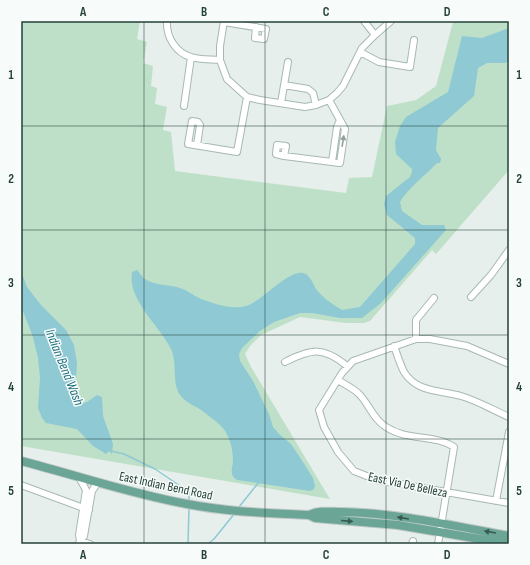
<svg xmlns="http://www.w3.org/2000/svg" width="530" height="565" font-family="'Sofia Sans Condensed',sans-serif">
	<rect width="100%" height="100%" fill="#e6efeb"/>
	<path fill="#bfe0c8" d="M21 21H140L137 39 147 42 143 63 153 66 151 86 157 88 155 104 167 107 163 130 171 132 175 171 346 193 349 178 372 177 387 106 416 100 436 86 453 22 509 21V170L436 254 432 250 370 321 364 323H346L300 317 261 335 250 346 245 354 251 367 330 499 21 446Z"/>
	<path fill="#8ec9d4" d="M509 28V61L505 63H487L478 68 474 96 438 128 436 150 441 159 440 163H437C425 176 409 187 400 202L402 211 422 225H444L446 230 381 303 362 318H340L312 313H300L274 322 260 331 242 348 239 354 240 361 253 381 269 414 273 427 279 434 291 444 301 459 313 478 315 486 314 489 310 491 237 480C234 478 232 476 232 473 231 469 233 465 233 461 233 449 230 436 222 427 216 421 208 415 201 410 194 405 186 403 181 396 171 384 178 364 171 349 161 327 127 300 132 272L137 270C140 273 142 277 145 279 155 286 169 284 180 288 187 290 193 295 199 298 214 304 234 311 249 305 263 299 290 269 303 273 309 274 313 283 316 289 323 298 332 304 342 310L360 307 415 244V238L387 215 384 204 386 196 410 177 412 172V169L396 154 395 142 400 126 406 117 448 92 462 36 482 38Z
		M21 271 27 287 41 305 66 330 74 345 77 363 75 397 77 405 87 402 97 395 102 397 103 416 113 444 112 454 109 451 106 454 93 446 77 429 46 423 42 418 38 408 40 378 38 358 33 337 21 306Z"/>
	<g fill="none" stroke-linecap="round" stroke-linejoin="round">
		<path stroke="#8ec9d4" stroke-width="1.5" d="M111 451 124 454 155 469 189 492V502
			M239 507 259 482
			M188 544 189 507
			M208 544 214 539 235 513"/>
		<g stroke="#a8b8b2" stroke-width="8">
			<path id="minor" d="M167 21C166 37 176 53 191 57 200 60 211 59 220 60
				M224 21 220 46V60L227 79 247 97 260 100 305 107 316 105 329 100 337 93 343 86 362 48 375 35 391 21
				M364 21 375 35
				M224 22 266 29 264 39 255 38 256 27
				M360 52 379 62 410 67 414 40
				M284 85 308 89 313 93 316 105
				M281 103 288 62
				M184 106 191 57
				M197 145 200 125 198 122 192 121 188 144 237 152 247 97
				M284 156 286 146 277 145 276 154 284 156 340 163 345 129 329 100
				M332 162 337 127 340 120
				M471 297 491 275 509 250
				M416 339V320L434 298
				M394 346C397 354 400 364 404 372 417 393 441 390 461 396 478 401 493 410 509 417
				M285 362C311 349 323 346 347 366
				M509 364 467 346 430 339H416L353 361 342 373 319 410 324 427 338 452 354 471 377 480 509 503
				M338 380C344 384 353 388 359 394 369 404 373 419 386 427 407 441 434 434 454 447L438 544
				M79 477 86 490 79 535 80 541
				M21 485 89 510
				M496 501 509 432
				M80 541 90 544
				M79 543 84 536 85 530 92 491 98 482
				M412 544 413 541"/>
		</g>
		<g stroke="#c2cac8" stroke-width="10">
			<path id="major" d="M21 461C76 475 131 494 187 504 227 512 268 513 309 515L315 518 398 525 509 544
				M309 515C319 510 331 512 342 512 398 513 454 526 509 536"/>
		</g>
		<use href="#minor" stroke="#fff" stroke-width="6"/>
		<use href="#major" stroke="#6aa596" stroke-width="8"/>
	</g>
	<defs><path id="oneway-solid" d="M-6-.8H1V-3.2L6.5 0L1 3.2V.8H-6Z"/></defs>
	<use fill="#92a09c" href="#oneway-solid" transform="translate(343 141) rotate(-81)"/>
	<g fill="#365b51">
		<use href="#oneway-solid" transform="translate(403 518) rotate(-171)"/>
		<use href="#oneway-solid" transform="translate(347 521) rotate(5)"/>
		<use href="#oneway-solid" transform="translate(490 532) rotate(-170)"/>
	</g>
	<path fill="none" stroke="#24423a" stroke-width="1" stroke-opacity="0.55" d="M144 21V544M265 21V544M386 21V544M21 126H509M21 230H509M21 335H509M21 439H509"/>
	<g text-anchor="middle" stroke-width="3" stroke-linejoin="round" paint-order="stroke">
		<g font-size="13" fill="#24423a" stroke="#f7fbf9">
			<text transform="translate(408 484) rotate(12)" y="5">East Via De Belleza</text>
			<text transform="translate(166 485) rotate(12)" y="5">East Indian Bend Road</text>
		</g>
		<g font-size="14" font-style="italic" fill="#1c6f80" stroke="#f7fbf9">
			<text transform="translate(65 367) rotate(68)" y="5">Indian Bend Wash</text>
		</g>
	</g>
	<rect width="530" height="565" fill="none" stroke="#f7fbf9" stroke-width="44"/>
	<rect x="22" y="22" width="486" height="521" fill="none" stroke="#24423a" stroke-width="1.5"/>
	<g font-size="13" text-anchor="middle" font-weight="bold" fill="#24423a">
		<text x="83" y="16">A</text>
		<text x="204" y="16">B</text>
		<text x="326" y="16">C</text>
		<text x="447" y="16">D</text>
		<text x="11" y="79">1</text>
		<text x="519" y="79">1</text>
		<text x="11" y="183">2</text>
		<text x="519" y="183">2</text>
		<text x="11" y="287">3</text>
		<text x="519" y="287">3</text>
		<text x="11" y="391">4</text>
		<text x="519" y="391">4</text>
		<text x="11" y="495">5</text>
		<text x="519" y="495">5</text>
		<text x="83" y="559">A</text>
		<text x="204" y="559">B</text>
		<text x="326" y="559">C</text>
		<text x="447" y="559">D</text>
	</g>
</svg>
